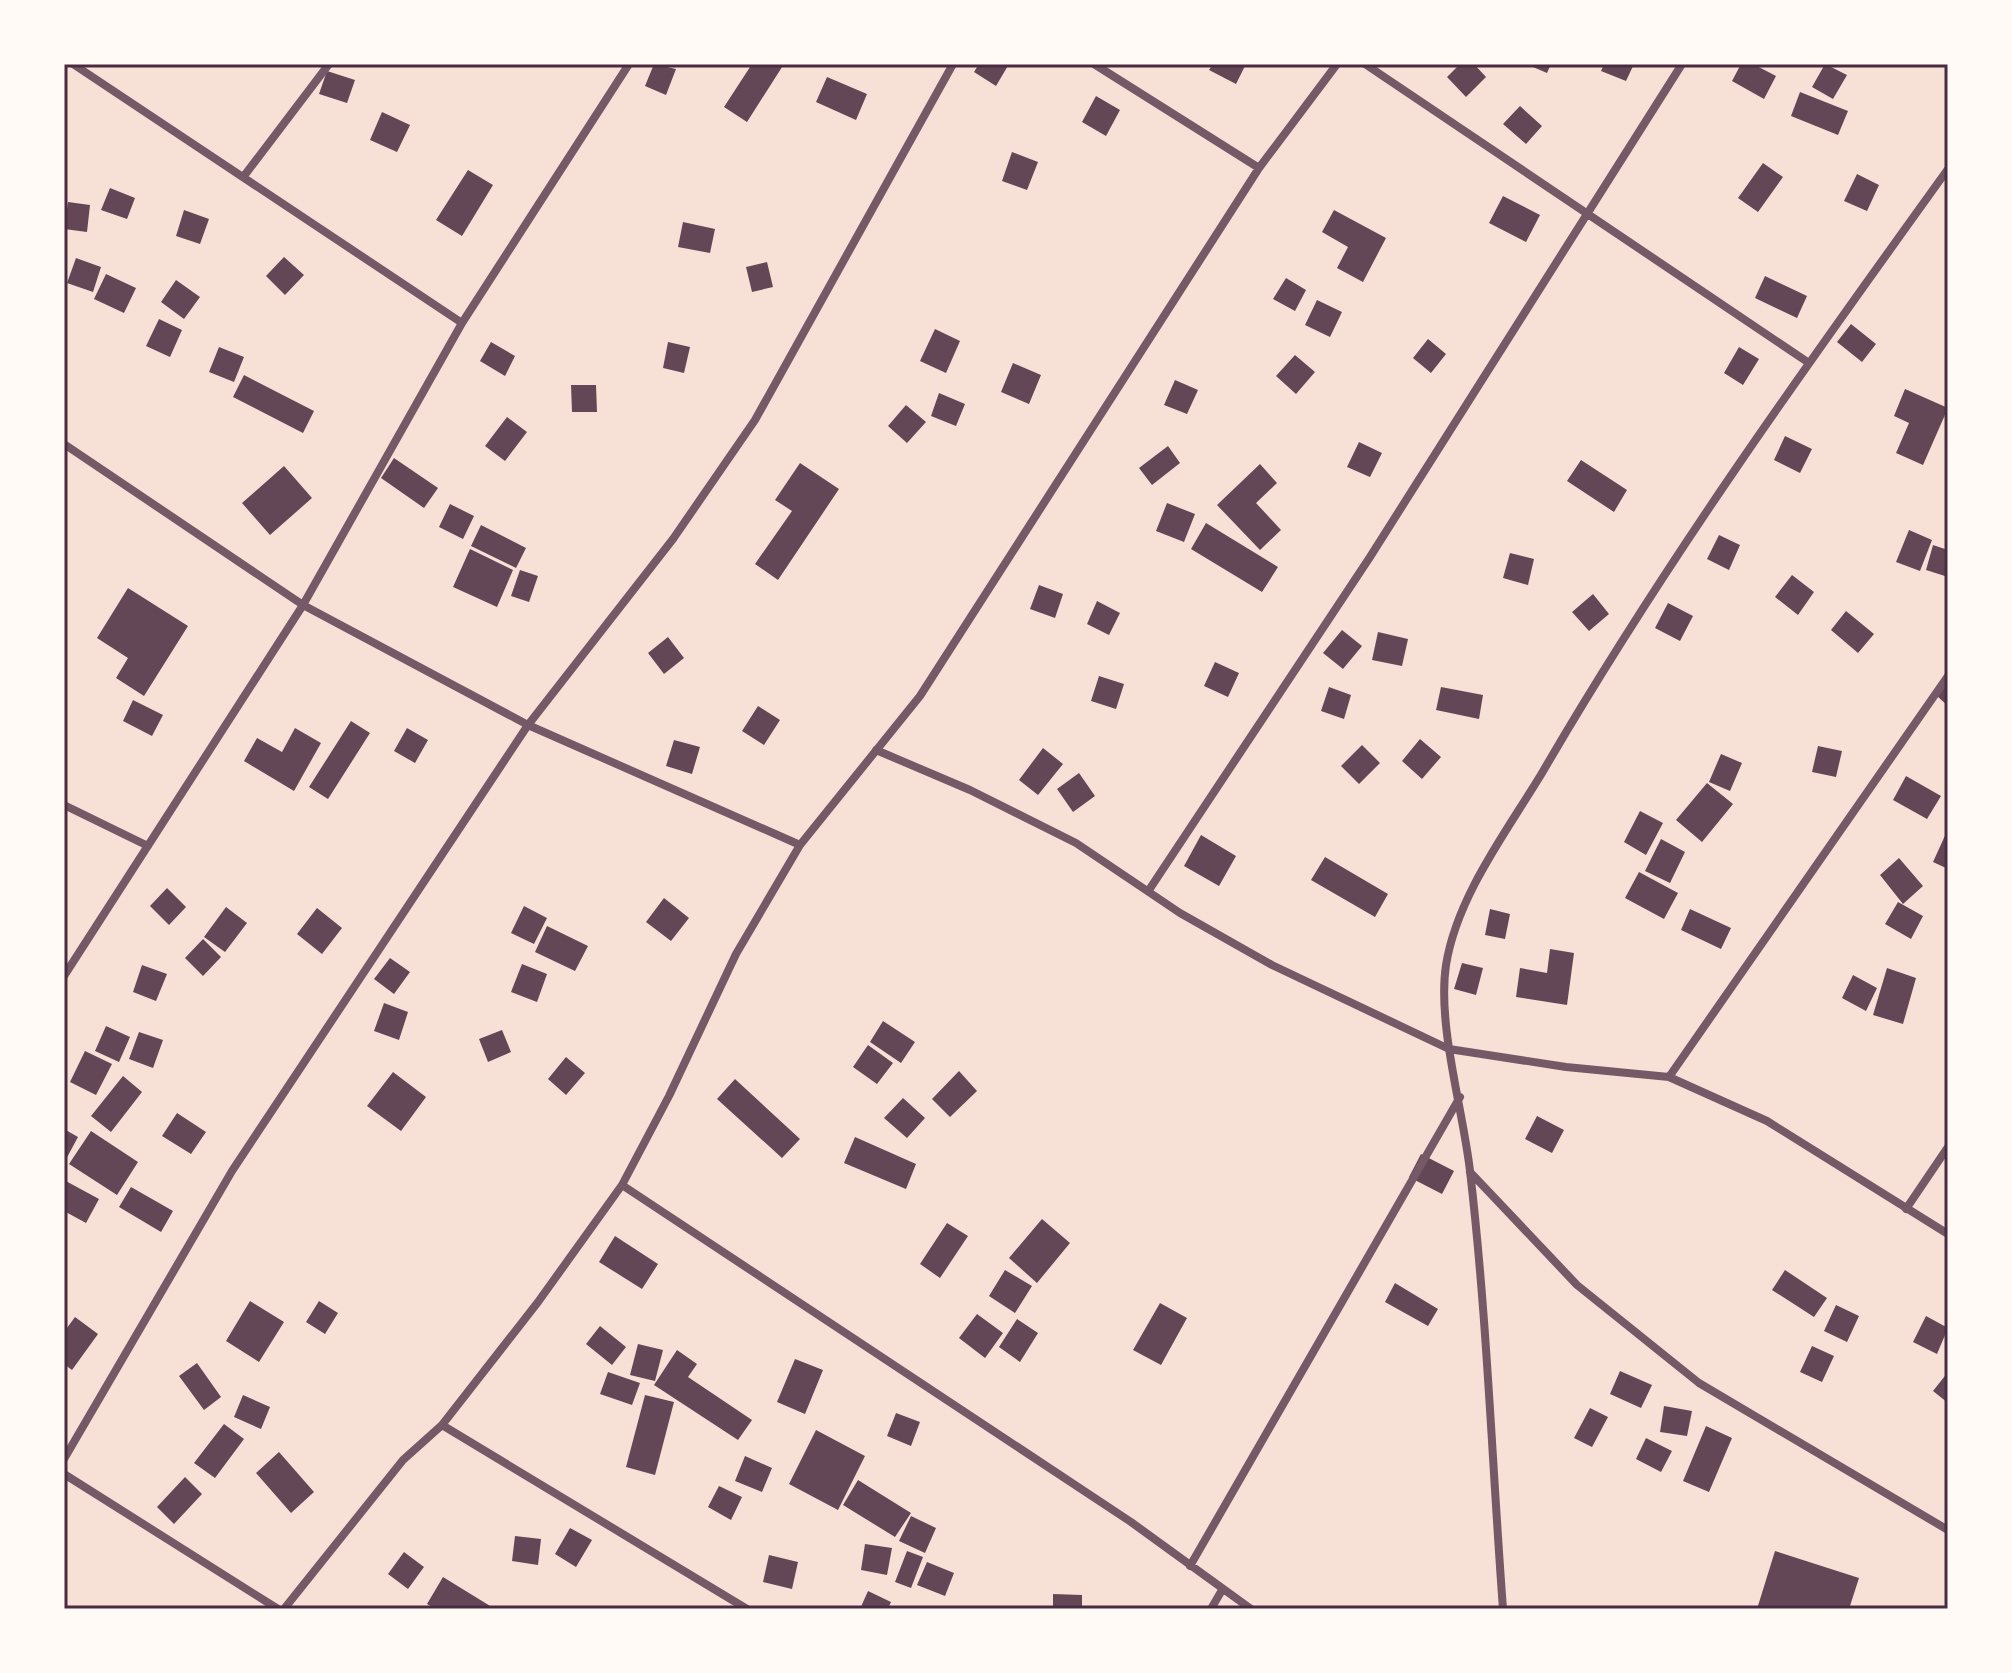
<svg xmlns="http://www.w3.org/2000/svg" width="2012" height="1673" font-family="Ubuntu,sans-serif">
	<rect width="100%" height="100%" fill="#f7e1d7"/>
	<path fill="#644757" d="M654 64 676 69 666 95 645 86Z
		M752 64H784L747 122 724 107Z
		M979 64H1009L996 86 974 72Z
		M1213 64H1242L1245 66 1236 84 1209 70Z
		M1460 64H1474L1486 77 1466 97 1447 77Z
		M1526 64H1551L1547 73Z
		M1604 64H1634L1626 81 1601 71Z
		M1741 64H1753L1776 76 1764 99 1732 81Z
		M1825 64 1847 75 1833 99 1812 87Z
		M327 71 355 80 347 103 319 94Z
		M827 77 867 94 856 120 816 102Z
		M1800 92 1848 111 1838 135 1791 116Z
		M1096 96 1120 110 1106 136 1082 122Z
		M1520 106 1542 126 1526 144 1503 124Z
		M382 112 410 125 397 152 370 140Z
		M1012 152 1038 162 1027 190 1002 181Z
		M1763 163 1783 177 1758 212 1738 198Z
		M468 170 493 185 462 236 436 220Z
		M1857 174 1879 185 1867 211 1844 201Z
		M110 188 135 198 127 219 101 210Z
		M1503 196 1540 215 1526 242 1489 223Z
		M68 202 90 205 87 232 64 229Z
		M184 210 209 219 200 244 176 236Z
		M1334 210 1386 238 1363 282 1337 268 1348 247 1322 232Z
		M683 222 715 229 710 253 678 247Z
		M284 257 304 275 285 295 266 276Z
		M76 258 101 267 93 292 67 283Z
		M767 262 773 287 752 292 746 267Z
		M106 274 136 288 124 313 94 299Z
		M1765 276 1807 296 1797 318 1755 298Z
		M1286 278 1306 290 1295 311 1273 299Z
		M176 280 200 297 184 319 161 302Z
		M1317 300 1342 312 1330 337 1305 325Z
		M159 319 182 330 170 357 146 346Z
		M1851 324 1876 344 1862 362 1837 342Z
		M935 329 960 341 946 373 920 361Z
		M1428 339 1446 354 1431 373 1413 358Z
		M491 342 515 356 505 376 480 361Z
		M668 342 690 347 684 373 663 368Z
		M219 347 244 357 234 382 209 372Z
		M1739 347 1759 359 1743 385 1724 373Z
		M1295 355 1315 372 1296 394 1276 376Z
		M1013 363 1041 375 1029 404 1001 392Z
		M244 375 314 411 303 433 233 397Z
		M1175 380 1198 390 1187 414 1164 405Z
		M571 385H596L597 412H572Z
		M1905 389 1948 408 1923 465 1896 453 1909 423 1894 416Z
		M939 393 965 404 956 426 931 416Z
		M906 405 926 422 907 443 888 426Z
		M507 417 527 432 505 461 485 446Z
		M1785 436 1812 449 1800 473 1774 460Z
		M1359 442 1382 453 1370 477 1347 467Z
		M1168 446 1180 463 1152 485 1139 468Z
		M394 458 438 488 424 508 381 478Z
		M1581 460 1627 490 1614 512 1567 481Z
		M800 463 839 489 778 580 755 564 792 511 775 500Z
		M1260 464 1277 483 1256 503 1281 530 1260 550 1217 505Z
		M284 466 312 498 270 535 242 503Z
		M1167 503 1195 514 1184 542 1156 531Z
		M450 504 474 516 463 539 439 527Z
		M1206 523 1278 567 1262 592 1191 549Z
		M481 525 526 548 516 568 471 546Z
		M1909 530 1932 540 1920 571 1896 562Z
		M1719 535 1740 545 1729 570 1707 559Z
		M1933 545 1948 550V577L1926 570Z
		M470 549 513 570 497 607 453 587Z
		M1510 553 1534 559 1528 585 1503 578Z
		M520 570 538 576 529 602 511 596Z
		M1792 575 1814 592 1798 615 1775 597Z
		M1039 585 1063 594 1055 618 1030 609Z
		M128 588 188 626 144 696 116 678 128 658 97 638Z
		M1593 594 1609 614 1589 631 1572 612Z
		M1097 601 1120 613 1109 635 1087 624Z
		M1668 603 1693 616 1680 641 1655 628Z
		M1846 611 1874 634 1858 653 1831 630Z
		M1342 630 1362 646 1343 669 1323 653Z
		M1378 632 1408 639 1402 666 1372 660Z
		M668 637 684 658 664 674 648 653Z
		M1215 662 1239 673 1228 697 1204 686Z
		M1099 676 1124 684 1116 709 1091 701Z
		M1948 683V706L1937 696Z
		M1329 687 1351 695 1344 719 1321 711Z
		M1441 687 1483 695 1479 719 1436 710Z
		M133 700 163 715 152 736 123 721Z
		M758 706 780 720 764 745 742 731Z
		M351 721 370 733 328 799 309 787Z
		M295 728 321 743 294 791 244 761 257 738 282 752Z
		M407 728 428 740 415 763 394 751Z
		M1420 739 1441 757 1422 779 1402 761Z
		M674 740 700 747 692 774 666 766Z
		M1362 745 1380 763 1359 784 1341 766Z
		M1818 746 1842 751 1836 777 1812 772Z
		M1043 748 1063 764 1038 795 1019 780Z
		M1721 754 1742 763 1730 791 1709 782Z
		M1079 773 1095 796 1073 812 1057 789Z
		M1906 776 1941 796 1927 819 1893 800Z
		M1707 783 1733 804 1702 842 1676 820Z
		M1640 811 1663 823 1646 855 1624 842Z
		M1948 829V869L1933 862Z
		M1201 835 1236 856 1219 886 1184 866Z
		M1661 839 1685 852 1670 883 1645 871Z
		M1325 857 1388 894 1375 917 1311 880Z
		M1899 858 1923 886 1903 904 1880 875Z
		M1639 872 1678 893 1664 919 1625 898Z
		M167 888 186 907 169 925 150 906Z
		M664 898 689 918 671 941 646 922Z
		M1898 902 1923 916 1911 939 1885 924Z
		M524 906 547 918 534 944 511 933Z
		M226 907 247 923 225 952 204 937Z
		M317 908 342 928 322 954 297 934Z
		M1490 909 1510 914 1505 939 1485 935Z
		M1690 909 1731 928 1721 949 1681 930Z
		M547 926 588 946 575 971 535 952Z
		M203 939 221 957 203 976 185 958Z
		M1550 949 1574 953 1567 1005 1516 997 1520 968 1547 973Z
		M390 958 410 972 394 994 374 979Z
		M1462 963 1483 968 1476 995 1454 989Z
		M522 964 547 974 537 1002 511 992Z
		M142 965 167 974 156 1001 133 992Z
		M1887 968 1916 978 1903 1024 1873 1015Z
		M1853 975 1877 988 1866 1011 1842 998Z
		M384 1003 408 1012 399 1040 374 1031Z
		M883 1021 915 1042 901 1063 870 1042Z
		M106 1026 130 1037 119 1062 95 1051Z
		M502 1030 511 1052 488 1062 479 1039Z
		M139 1032 163 1040 153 1068 129 1059Z
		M868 1045 893 1063 877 1084 853 1067Z
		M85 1051 112 1064 96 1095 70 1082Z
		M566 1057 585 1073 566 1095 548 1079Z
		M959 1071 977 1091 950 1117 932 1099Z
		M393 1072 426 1097 401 1131 367 1106Z
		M123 1076 142 1092 111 1132 91 1116Z
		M735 1079 800 1139 782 1158 717 1099Z
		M903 1098 925 1118 907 1138 884 1118Z
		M177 1113 206 1132 191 1154 162 1136Z
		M1537 1116 1564 1130 1552 1153 1525 1139Z
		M64 1129 78 1137 64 1163Z
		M91 1131 138 1162 117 1195 69 1164Z
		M855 1137 916 1164 906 1189 844 1163Z
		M1421 1154 1454 1171 1442 1194 1409 1177Z
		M64 1180 99 1199 86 1223 64 1211Z
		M131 1187 173 1211 161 1232 119 1207Z
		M1042 1219 1070 1243 1037 1283 1009 1258Z
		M947 1223 968 1236 940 1278 920 1264Z
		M615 1236 658 1264 642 1289 599 1262Z
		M1005 1270 1032 1286 1015 1313 989 1296Z
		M1785 1270 1827 1298 1814 1317 1772 1290Z
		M1395 1283 1438 1309 1428 1326 1385 1302Z
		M250 1301 284 1322 259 1362 226 1341Z
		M319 1301 338 1313 325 1334 306 1322Z
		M1160 1303 1187 1318 1161 1365 1133 1350Z
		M1836 1305 1859 1316 1847 1342 1824 1331Z
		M977 1314 1003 1333 985 1358 959 1338Z
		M1926 1316 1948 1328 1937 1354 1913 1342Z
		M75 1317 98 1334 72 1370 64 1364V1332Z
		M1017 1319 1038 1333 1020 1362 999 1347Z
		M600 1326 626 1347 612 1365 586 1344Z
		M638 1344 663 1350 655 1381 630 1375Z
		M1812 1346 1834 1356 1822 1382 1800 1372Z
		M677 1350 697 1364 688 1377 752 1420 738 1440 654 1385Z
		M795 1359 823 1370 805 1414 777 1402Z
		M197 1363 221 1397 204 1410 179 1376Z
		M1620 1371 1652 1385 1641 1408 1610 1394Z
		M608 1372 640 1383 632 1405 600 1394Z
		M1948 1372V1403L1933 1391Z
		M243 1395 270 1407 261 1429 234 1417Z
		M645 1395 674 1402 655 1475 626 1467Z
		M1664 1406 1692 1411 1687 1436 1660 1432Z
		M1590 1408 1608 1417 1592 1447 1574 1438Z
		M896 1413 920 1422 911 1446 887 1436Z
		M224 1424 244 1439 215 1478 194 1463Z
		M1706 1426 1732 1438 1709 1492 1683 1481Z
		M816 1430 865 1456 838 1510 789 1484Z
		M1646 1438 1672 1451 1661 1472 1636 1459Z
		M279 1452 314 1492 291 1513 256 1473Z
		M745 1456 772 1468 762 1492 735 1481Z
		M185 1477 202 1494 174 1524 157 1507Z
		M858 1480 911 1513 895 1537 843 1505Z
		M719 1486 742 1497 731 1520 708 1507Z
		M911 1516 936 1528 925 1553 899 1541Z
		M570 1528 592 1540 576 1567 555 1554Z
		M515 1536 541 1539 538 1565 512 1561Z
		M865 1544 892 1548 887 1575 861 1570Z
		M907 1551 923 1557 911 1588 895 1582Z
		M1775 1551 1859 1578 1849 1609H1757Z
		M404 1552 424 1567 408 1589 388 1574Z
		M769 1555 798 1562 792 1589 763 1582Z
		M927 1562 954 1573 945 1596 917 1585Z
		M443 1577 495 1609H436L427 1604Z
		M868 1591 891 1602 888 1609H860Z
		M1053 1594 1082 1595V1609H1053Z"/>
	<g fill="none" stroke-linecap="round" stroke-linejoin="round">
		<path stroke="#755966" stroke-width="8" d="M73 64 462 323
			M1094 64 1259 168
			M1365 64 1809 363
			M244 176 329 64
			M64 444 303 605 528 725 800 845
			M876 750 970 790 1076 843 1180 913 1272 965 1449 1049 1566 1067 1669 1077 1767 1121 1948 1234
			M64 805 148 846
			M1149 890 1370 557 1682 64
			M64 976 303 605 462 323 629 64
			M1669 1077 1948 676
			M1470 1172 1577 1285 1699 1383 1948 1530
			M622 1185 1131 1522 1251 1609
			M1906 1209 1948 1147
			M442 1425 747 1609
			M64 1459 232 1171 528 725 673 539 755 420 953 64
			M64 1474 278 1609
			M1190 1566 1460 1097
			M284 1609 403 1460 442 1425 538 1302 622 1185 669 1096 736 954 800 845 920 696 1259 168 1337 64
			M1211 1609 1222 1590
			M1503 1609C1492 1463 1487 1316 1470 1171 1463 1109 1437 1025 1446 965 1457 896 1507 831 1542 773 1664 563 1806 366 1948 169"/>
	</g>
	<rect width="2012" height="1673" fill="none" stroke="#fffaf5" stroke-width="132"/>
	<rect x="66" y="66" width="1880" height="1541" fill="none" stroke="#4a2c40" stroke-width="3"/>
</svg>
